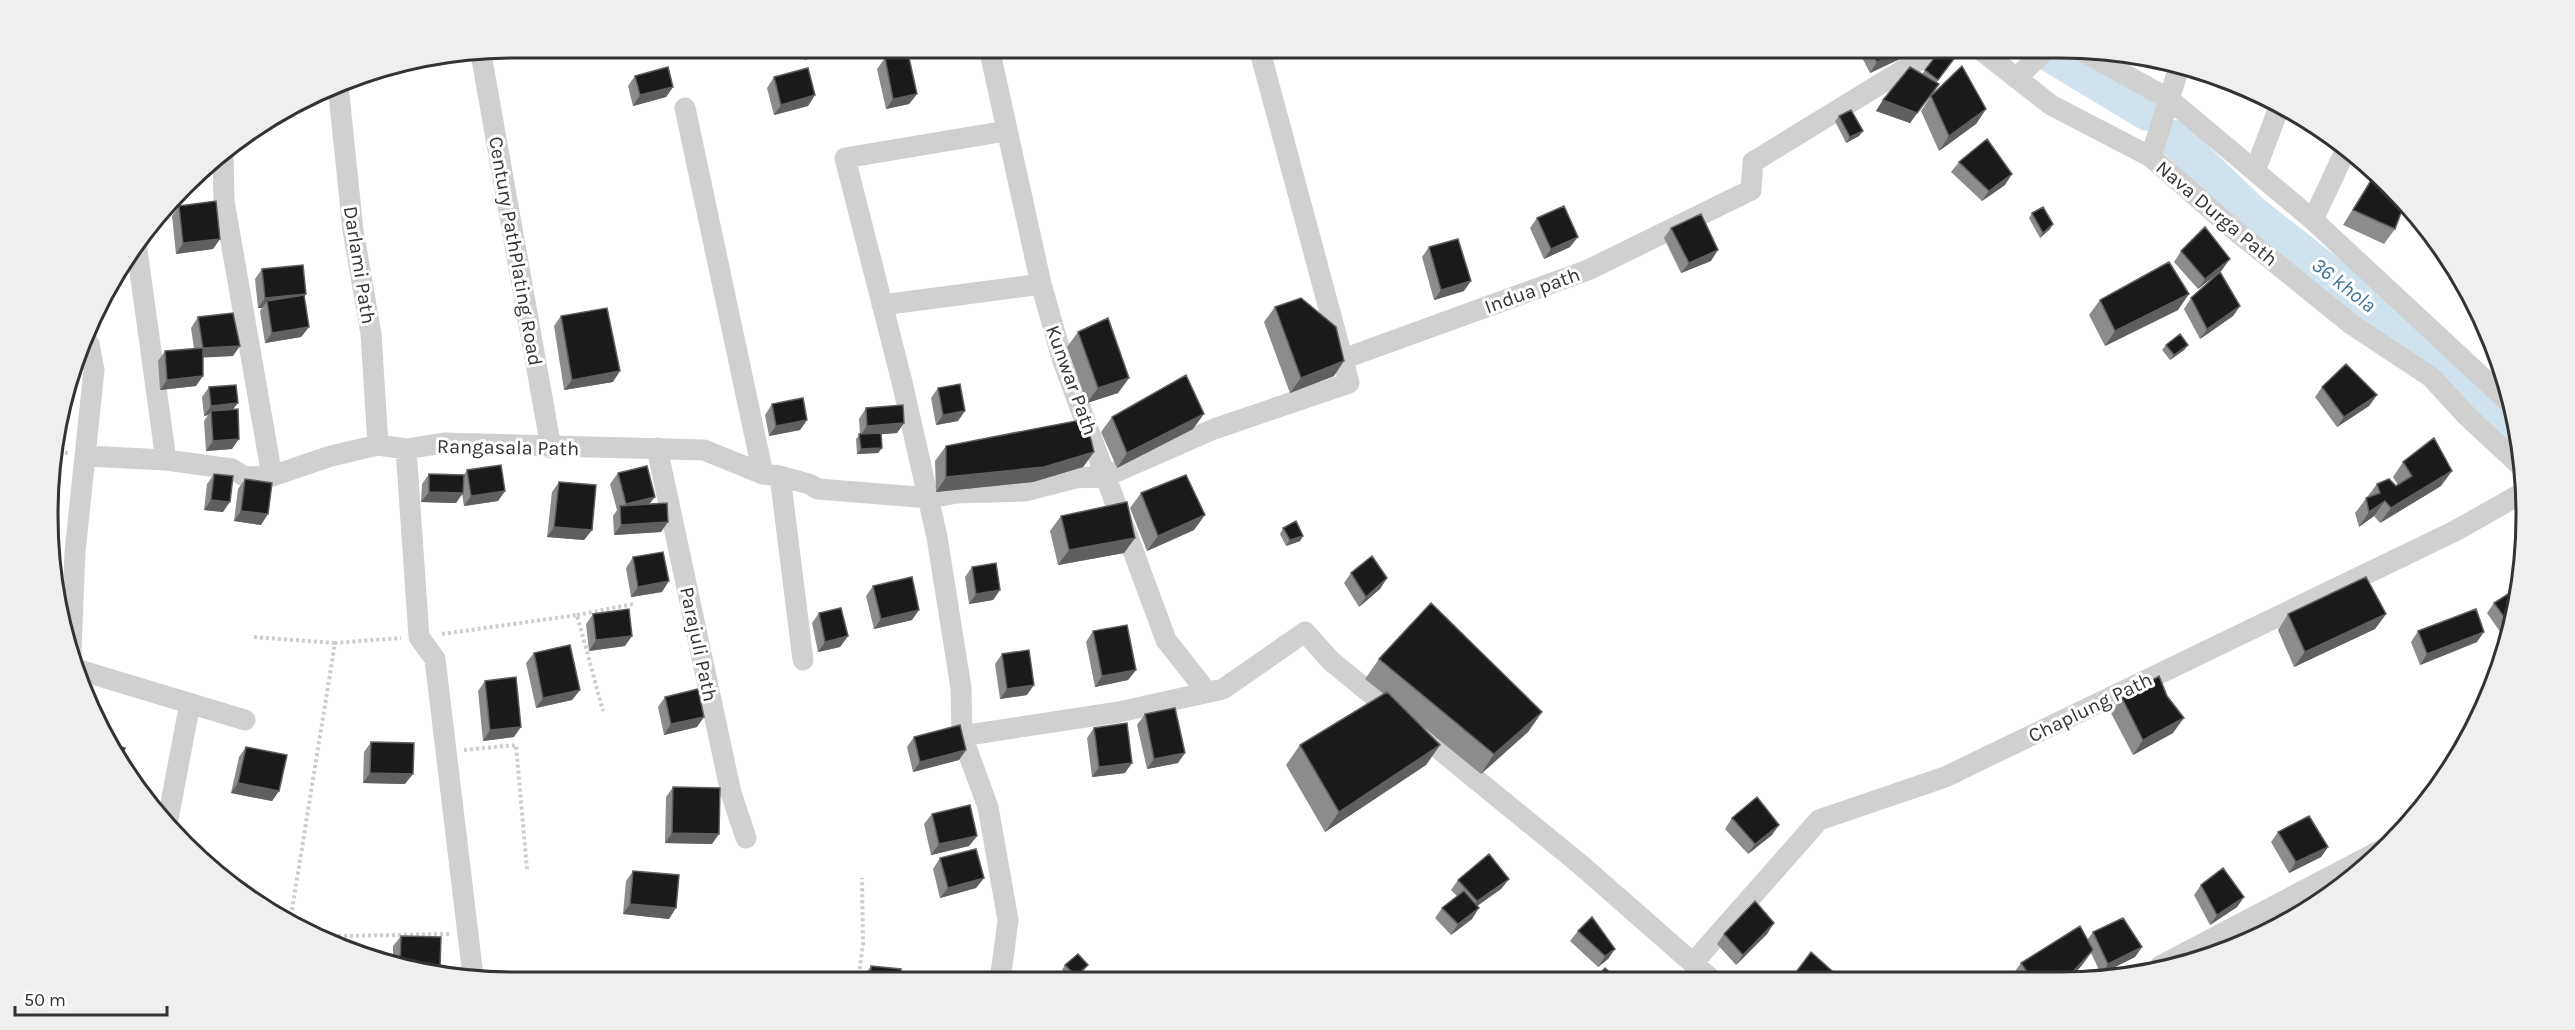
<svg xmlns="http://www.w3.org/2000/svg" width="2575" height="1030" font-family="Karla,sans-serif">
	<rect width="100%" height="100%" fill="#fff"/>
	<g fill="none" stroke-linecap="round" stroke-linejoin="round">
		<path stroke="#cfe2ee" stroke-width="36" d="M2040 48 2148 113
			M2174 138 2252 213 2476 389 2517 430"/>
		<path stroke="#cdcdcd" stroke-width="4" stroke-dasharray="3 3" stroke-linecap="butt" d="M53 451 68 453
			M577 615 633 604
			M442 634 577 615 603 711
			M254 637 335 643
			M464 750 516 745 527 869
			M290 922 335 643 401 638
			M338 936 449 934
			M858 981 863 944 862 878"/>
		<path stroke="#d0d0d0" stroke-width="21" d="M989 48 1041 284 1063 361 1166 640 1207 692
			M1259 48 1341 353
			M1978 48 2051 105 2151 157 2231 227 2351 324 2431 377 2468 417 2524 469
			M2082 51 2169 99 2313 220 2512 405
			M481 54 551 448
			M2016 78 2048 48
			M338 85 353 230 371 334 378 445
			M685 108 763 474
			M223 152 224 201 272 476
			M2151 157 2180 64
			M2255 171 2280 105
			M2313 220 2347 147
			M137 250 166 460
			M882 305 1041 284
			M657 448 731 793 746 838
			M406 449 419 637 435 659 473 976
			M86 456 166 460 232 469 246 477 272 476 331 456 378 445 406 449 444 443 704 450 763 474 780 476 809 484 818 489 930 498 957 493 1025 491 1075 478 1107 476 1214 429 1349 383 1343 359 1588 270 1751 190 1753 162 1939 48
			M780 476 803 660
			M71 651 75 552 94 370 89 344 85 339
			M76 669 245 720
			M962 736 1119 712 1223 689 1305 632 1331 661 1581 865 1711 979
			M168 819 190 703
			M1693 963 1819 820 1945 777 2455 531 2524 492
			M2160 966 2383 849
			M1000 981 1008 920 988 807 962 736 961 688 937 537 902 382 845 158 1006 131"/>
	</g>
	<path fill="#8c8c8c" d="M801 48H817L814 57 804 60Z
		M1857 48H1909L1902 58 1870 73Z
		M1942 48 1955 58 1936 83 1910 123 1876 111 1883 100 1922 74Z
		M885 58 917 94 909 104 886 109 877 69Z
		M635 76 673 87 666 97 633 106 628 86Z
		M774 77 815 95 808 106 774 115 767 88Z
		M1931 96 1986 109 1976 124 1939 151 1921 111Z
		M1839 116 1863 131 1859 136 1846 143 1835 121Z
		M1959 162 2005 185 1982 201 1951 172Z
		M2375 173 2405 202 2395 229 2384 244 2343 225Z
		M179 206 220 239 213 249 176 254 172 216Z
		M2032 213 2050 229 2040 238 2029 218Z
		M1537 218 1570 247 1544 259 1530 228Z
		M1671 228 1711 261 1681 273 1664 238Z
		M1429 247 1464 291 1434 300 1422 257Z
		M2181 251 2222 270 2198 289 2174 262Z
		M262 269 304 297 309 327 301 337 265 343 260 311 262 308H258L255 279Z
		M2191 298 2240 306 2233 316 2200 339 2184 309Z
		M2100 300 2178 310 2105 346 2089 315Z
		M1275 307 1334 376 1290 393 1264 322Z
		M561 316 613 382 564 390 554 326Z
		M198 317 233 356 203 357 196 386 160 390 158 361 165 351 194 348 191 328Z
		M1078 332 1129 378 1118 393 1087 403 1067 347Z
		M2166 345H2188L2184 350 2170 360 2162 350Z
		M209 387 233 409 232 449 206 451 204 421 208 415 204 416 202 397Z
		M2322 387 2377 395 2369 406 2337 427 2315 397Z
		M938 388 958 421 936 425 931 398Z
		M772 404 807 420 800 430 769 436 765 415Z
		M866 408 904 423 897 433 881 434 882 448 878 453 857 454 856 439 860 434 859 419Z
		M1112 417 1193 429 1117 468 1101 432Z
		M946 446 1094 452 1083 467 1033 482 936 492 935 461Z
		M2403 462 2441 486 2380 523 2374 516 2359 527 2355 513 2377 484 2396 486 2398 485 2393 477Z
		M467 470 505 491 498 501 464 506 462 494 456 503 421 502 422 484 429 474 464 475Z
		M618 473 650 504 661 532 614 535 613 516 617 510 610 484Z
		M214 474 223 512 204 510 207 484Z
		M245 479 261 525 234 521 238 489Z
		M559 482 592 530 584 540 547 537 552 492Z
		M1141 493 1194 530 1147 551 1130 508Z
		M1061 516 1135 538 1124 553 1058 565 1050 531Z
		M1283 528 1303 536 1300 541 1286 546 1280 534Z
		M633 557 662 592 631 597 626 568Z
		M972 567 1000 590 993 600 969 604 965 577Z
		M1351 573 1387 578 1380 589 1359 607 1344 583Z
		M873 586 912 620 874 629 866 596Z
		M2519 587 2512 630 2503 636 2487 613 2494 603Z
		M819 613 848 636 840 647 818 652 812 623Z
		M593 614 625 646 589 651 586 624Z
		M2288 614H2386L2375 629 2294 667 2278 630Z
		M1093 631 1136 670 1128 680 1095 687 1086 642Z
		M2418 631 2477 642 2420 665 2411 642Z
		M534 653 580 690 572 700 536 708 526 663Z
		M1002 654 1027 695 1000 699 995 664Z
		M1379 659 1542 712 1528 732 1481 774 1415 720 1440 745 1426 765 1325 832 1286 765 1300 745 1384 694 1365 679Z
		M485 681 514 737 483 741 478 691Z
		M665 697 697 727 664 735 658 707Z
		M2122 698 2173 733 2133 755 2111 713Z
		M1145 714 1178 763 1147 769 1137 725Z
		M1094 728 1125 773 1092 777 1087 738Z
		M914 737 966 750 959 760 913 772 907 747Z
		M371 742 405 784 363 783 364 752Z
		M2462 745 2448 774 2442 781 2437 773 2444 762Z
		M246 747 279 791 272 801 231 793 239 757Z
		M673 787 712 844 665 843 666 797Z
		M932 814 977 836 969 846 931 855 924 824Z
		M1732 818 1772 835 1748 854 1725 829Z
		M2278 832 2328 847 2321 857 2289 873 2271 842Z
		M940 858 984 878 976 888 940 898 933 869Z
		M2364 864 2366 867 2359 872Z
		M633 871 669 919 623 914 626 881Z
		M1509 879 1501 889 1477 906 1472 919 1451 935 1435 918 1442 908 1457 896 1451 890 1458 880Z
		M2201 885 2244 897 2237 907 2210 925 2194 895Z
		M2331 891 2293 916 2292 914 2300 904Z
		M1774 923 1767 934 1736 965 1717 944 1724 934Z
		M1578 931 1615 949 1608 959 1598 967 1570 941Z
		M2093 932 2142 947 2135 957 2101 974 2091 953 2082 965 2071 978H2010L2021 963 2087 940Z
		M401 936 440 968 437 972 393 966V946Z
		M1065 965 1084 970 1073 981H1072L1062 970Z
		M871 966 900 981H864V976Z"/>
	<path fill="#5f5f5f" d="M1909 48 1902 58 1870 73 1877 62Z
		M818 52 814 57 804 60 808 55Z
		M1939 84 1910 123 1876 111 1883 100Z
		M673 87 666 97 633 106 640 95Z
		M917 94 909 104 886 109 893 99Z
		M815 95 808 106 774 115 781 105Z
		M1986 109 1976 124 1939 151 1949 136Z
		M1863 131 1859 136 1846 143 1850 137Z
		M2012 174 2005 185 1982 201 1989 191Z
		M2053 224 2050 229 2040 238 2043 233Z
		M1578 237 1570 247 1544 259 1551 249Z
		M220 239 213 249 176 254 183 243Z
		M1718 250 1711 261 1681 273 1689 263Z
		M2230 259 2222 270 2198 289 2205 279Z
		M1471 281 1464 291 1434 300 1441 290Z
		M306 294 299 304 267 301 262 308H258L265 298Z
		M2189 294 2178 310 2105 346 2115 331Z
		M2240 306 2233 316 2200 339 2207 329Z
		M309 327 301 337 265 343 272 333Z
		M2188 345 2184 350 2170 360 2174 355Z
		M240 346 233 356 195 358 203 348Z
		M1344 361 1334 376 1290 393 1301 378Z
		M620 371 613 382 564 390 572 380Z
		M203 376 196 386 160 390 167 380Z
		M1129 378 1118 393 1087 403 1098 388Z
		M2377 395 2369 406 2337 427 2344 417Z
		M238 403 230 413 211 411 208 415 204 416 211 406Z
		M965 411 958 421 936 425 943 415Z
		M1204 414 1193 429 1117 468 1127 453Z
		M807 420 800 430 769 436 776 426Z
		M904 423 897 433 860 436 867 426Z
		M239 439 232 449 206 451 213 441Z
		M882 448 878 453 857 454 861 449Z
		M1094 452 1083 467 1033 482 936 492 946 477Z
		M2452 471 2441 486 2380 523 2391 508Z
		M505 491 498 501 464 506 471 496Z
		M429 492 463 493 456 503 421 502Z
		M655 497 647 507 621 512 626 504Z
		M211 500 230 502 223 512 204 510Z
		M2385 501 2374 516 2359 527 2369 512Z
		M241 511 268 514 261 525 234 521Z
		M1205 515 1194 530 1147 551 1158 536Z
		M668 522 661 532 614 535 621 525Z
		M554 527 592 530 584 540 547 537Z
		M1303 536 1300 541 1286 546 1290 540Z
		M1135 538 1124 553 1058 565 1069 550Z
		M1387 578 1380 589 1359 607 1366 597Z
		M669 581 662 592 631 597 638 587Z
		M1000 590 993 600 969 604 976 594Z
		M919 610 912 620 874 629 881 619Z
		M2386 614 2375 629 2294 667 2305 652Z
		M2513 623 2512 630 2503 636 2510 625Z
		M2484 632 2477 642 2420 665 2427 654Z
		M632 636 625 646 589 651 596 640Z
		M848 636 840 647 818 652 825 642Z
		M1136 670 1128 680 1095 687 1102 676Z
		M1034 685 1027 695 1000 699 1007 689Z
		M580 690 572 700 536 708 543 698Z
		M1542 712 1528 732 1481 774 1494 754Z
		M704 717 697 727 664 735 671 724Z
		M2184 718 2173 733 2133 755 2143 740Z
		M521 727 514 737 483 741 490 730Z
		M1440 745 1426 765 1325 832 1339 812Z
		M966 750 959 760 913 772 920 762Z
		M1185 753 1178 763 1147 769 1154 759Z
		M1132 763 1125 773 1092 777 1099 767Z
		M370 773 413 774 405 784 363 783Z
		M238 783 279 791 272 801 231 793Z
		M1779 825 1772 835 1748 854 1755 844Z
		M672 833 719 834 712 844 665 843Z
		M977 836 969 846 931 855 939 844Z
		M2328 847 2321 857 2289 873 2296 862Z
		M984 878 976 888 940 898 948 888Z
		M1509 879 1501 889 1470 911 1477 901Z
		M2244 897 2237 907 2210 925 2217 915Z
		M630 904 676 908 669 919 623 914Z
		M1479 908 1472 919 1451 935 1458 924Z
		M1774 923 1767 934 1736 965 1743 955Z
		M2142 947 2135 957 2101 974 2108 964Z
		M1615 949 1608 959 1598 967 1605 956Z
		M2093 950 2082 965 2071 978H2067Z
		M1088 965 1084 970 1073 981 1076 976Z
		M402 967 440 968 437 972Z"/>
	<path fill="#1a1a1a" stroke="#5f5f5f" stroke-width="1.5" d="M806 48H817L818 52 808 55Z
		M1870 48H1909L1877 62Z
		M1942 48H1962L1938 80 1925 70Z
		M908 53 917 94 893 99 885 58Z
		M1962 66 1986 109 1949 136 1931 96Z
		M668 67 673 87 640 95 635 76Z
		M1910 67 1939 84 1917 113 1883 100Z
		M808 68 815 95 781 105 774 77Z
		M1851 110 1863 131 1850 137 1839 116Z
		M1987 139 2012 174 1989 191 1959 162Z
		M2375 174 2405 202 2395 229 2353 210Z
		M216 201 220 239 183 243 179 206Z
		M1564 206 1578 237 1551 249 1537 218Z
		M2043 207 2053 224 2043 233 2032 213Z
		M1701 214 1718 250 1689 263 1671 228Z
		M2205 227 2230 259 2205 279 2181 251Z
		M1458 239 1471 281 1441 290 1429 247Z
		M2169 262 2189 294 2115 331 2100 300Z
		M303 265 306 294 265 298 262 269Z
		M2220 272 2240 306 2207 329 2191 298Z
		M304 295 309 327 272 333 267 301Z
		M1301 298 1336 327 1344 361 1301 378 1275 307Z
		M607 308 620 371 572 380 561 316Z
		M233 313 240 346 203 348 198 317Z
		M1108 318 1129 378 1098 388 1078 332Z
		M2180 334 2188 345 2174 355 2166 345Z
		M203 348V376L167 380 165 351Z
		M2346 364 2377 395 2344 417 2322 387Z
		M1186 375 1204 414 1127 453 1112 417Z
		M960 384 965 411 943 415 938 388Z
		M236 385 238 403 211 406 209 387Z
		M803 398 807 420 776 426 772 404Z
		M903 405 904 423 867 426 866 408Z
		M238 409 239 439 213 441 211 411Z
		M1086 419 1094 452 1044 467 946 477V446Z
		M881 433 882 448 861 449 859 434Z
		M2434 438 2452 471 2391 508 2385 501 2369 512 2366 498 2380 493 2377 484 2389 479 2396 486 2412 476 2403 462Z
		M501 465 505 491 471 496 467 470Z
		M647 466 655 497 626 504 618 473Z
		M214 474 233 476 230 502 211 500Z
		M429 474 464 475 463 493 429 492Z
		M1186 475 1205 515 1158 536 1141 493Z
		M245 479 272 483 268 514 241 511Z
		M559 482 596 485 592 530 554 527Z
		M1127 502 1135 538 1069 550 1061 516Z
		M667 503 668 522 621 525 620 506Z
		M1296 521 1303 536 1290 540 1283 528Z
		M663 552 669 581 638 587 633 557Z
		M1372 556 1387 578 1366 597 1351 573Z
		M996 563 1000 590 976 594 972 567Z
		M912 577 919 610 881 619 873 586Z
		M2366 577 2386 614 2305 652 2288 614Z
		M2519 587 2513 623 2510 625 2494 603Z
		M1431 603 1542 712 1494 754 1379 659Z
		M841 608 848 636 825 642 819 613Z
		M629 609 632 636 596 640 593 614Z
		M2476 609 2484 632 2427 654 2418 631Z
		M1127 625 1136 670 1102 676 1093 631Z
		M570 645 580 690 543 698 534 653Z
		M1029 650 1034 685 1007 689 1002 654Z
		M2159 676 2167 696 2184 718 2143 740 2122 698Z
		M516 677 521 727 490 730 485 681Z
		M698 689 704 717 671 724 665 697Z
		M1387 692 1440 745 1339 812 1300 745Z
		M1175 708 1185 753 1154 759 1145 714Z
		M1127 723 1132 763 1099 767 1094 728Z
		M960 725 966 750 920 762 914 737Z
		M371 742 414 743 413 774 370 773Z
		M111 744 125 748 120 763Z
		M2462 745 2450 772 2444 762Z
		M246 747 287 755 279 791 238 783Z
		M673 787 720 788 719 834 672 833Z
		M1757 797 1779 825 1755 844 1732 818Z
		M970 805 977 836 939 844 932 814Z
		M2309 816 2328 847 2296 862 2278 832Z
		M976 849 984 878 948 888 940 858Z
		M1489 854 1509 879 1477 901 1458 880Z
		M2374 859 2368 866 2366 867 2364 864Z
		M2223 868 2244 897 2217 915 2201 885Z
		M633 871 679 875 676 908 630 904Z
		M2329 887 2331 891 2303 909 2300 904Z
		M1464 891 1479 908 1458 924 1442 908Z
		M1755 901 1774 923 1743 955 1724 934Z
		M1592 917 1615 949 1605 956 1578 931Z
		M2123 918 2142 947 2108 964 2093 932Z
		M2080 926 2093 950 2067 978H2031L2021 963Z
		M401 936 441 937 440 968 400 967Z
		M1811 952 1841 979H1791Z
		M1078 954 1088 965 1076 976 1065 965Z
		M871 966 901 969 900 981H870Z
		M1605 968 1617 979H1595Z
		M1219 975 1227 980H1215Z"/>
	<g text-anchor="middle" stroke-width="6" stroke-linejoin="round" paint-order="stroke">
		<g font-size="20" fill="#333" stroke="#fff">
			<text transform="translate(2217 213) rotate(40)" y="7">Nava Durga Path</text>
			<text transform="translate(516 251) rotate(80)" y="7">Century PathPlating Road</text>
			<text transform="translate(360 265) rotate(81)" y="7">Darlami Path</text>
			<text transform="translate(1532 290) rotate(-20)" y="7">Indua path</text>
			<text transform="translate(1072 380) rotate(70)" y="7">Kunwar Path</text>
			<text transform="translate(508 447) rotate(1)" y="7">Rangasala Path</text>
			<text transform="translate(699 644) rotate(78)" y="7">Parajuli Path</text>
			<text transform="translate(2090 707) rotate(-26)" y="7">Chaplung Path</text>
		</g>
		<g font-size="21" font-style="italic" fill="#3f7597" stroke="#fff">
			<text transform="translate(2344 285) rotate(38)" y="7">36 khola</text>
		</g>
	</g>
	<path d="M0 0H2575V1030H0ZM514 58H2060A456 456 0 0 1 2516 514V516A456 456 0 0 1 2060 972H514A456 456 0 0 1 58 516V514A456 456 0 0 1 514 58Z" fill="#efefef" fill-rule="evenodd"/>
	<path fill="none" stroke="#333" stroke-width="3" d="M514 58H2060A456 456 0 0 1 2516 514V516A456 456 0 0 1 2060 972H514A456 456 0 0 1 58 516V514A456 456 0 0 1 514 58Z"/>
	<path d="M15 1006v9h152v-9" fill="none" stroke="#333333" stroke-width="3"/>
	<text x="24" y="1006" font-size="18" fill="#333333" stroke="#ffffff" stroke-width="4.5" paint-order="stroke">50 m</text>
</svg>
